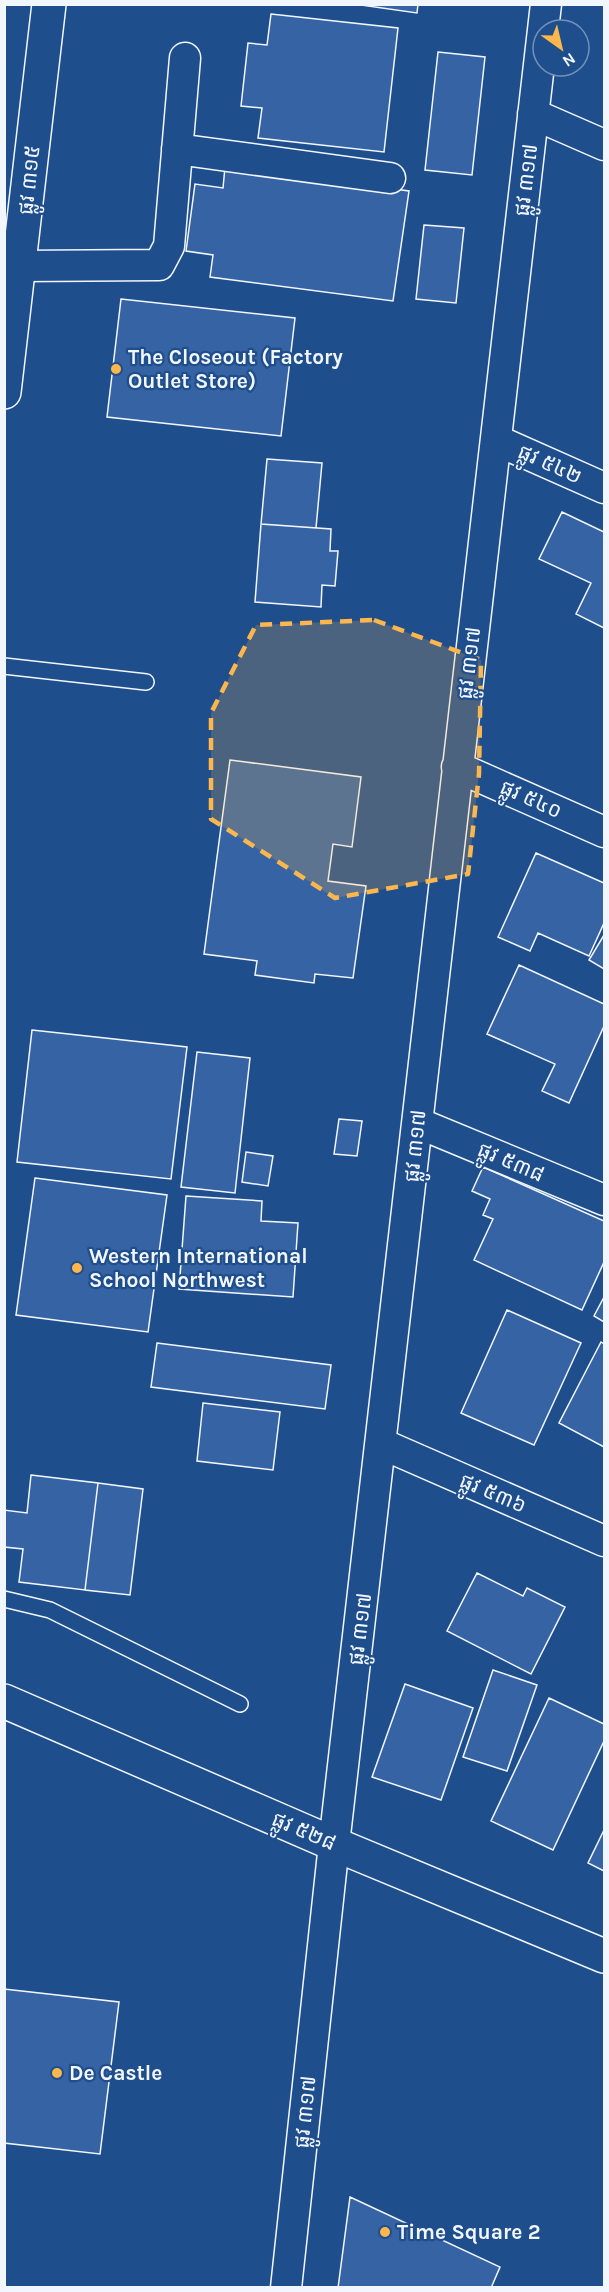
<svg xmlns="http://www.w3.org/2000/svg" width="609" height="2292" font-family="Karla,'Noto Sans Khmer',sans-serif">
	<rect width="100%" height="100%" fill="#1f4e8c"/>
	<path fill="#3563a3" stroke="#f2f6ff" stroke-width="1.5" d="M354 4H418L417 13Z
		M271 14 398 28 384 152 258 138 262 108 241 106 248 43 267 45Z
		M438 52 485 57 472 175 425 170Z
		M225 167 409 191 393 301 210 277 213 255 186 251 195 184 223 188Z
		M424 225 464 228 456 303 416 299Z
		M121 299 295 318 281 436 107 417Z
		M267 459 322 463 316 528 261 524Z
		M562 512 604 532V628L576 614 591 583 539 559Z
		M261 524 331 529 330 551H338L335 586 322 585 321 607 255 602Z
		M230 760 361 777 352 847 333 844 328 881 366 886 353 978 315 974 314 983 255 975 257 961 204 954Z
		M536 853 604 883V923L589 956 538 933 530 951 498 937Z
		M604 935V969L589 960Z
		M519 965 604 1004V1026L569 1103 542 1091 555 1064 487 1034Z
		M32 1030 187 1047 171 1179 17 1162Z
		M197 1052 250 1058 235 1193 181 1187Z
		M339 1119 362 1121 357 1156 334 1154Z
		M246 1152 273 1156 268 1186 242 1182Z
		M483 1167 604 1221V1262L582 1310 474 1260 493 1219 483 1215 490 1199 472 1191Z
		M35 1178 167 1195 148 1332 16 1315Z
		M186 1196 262 1201 261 1221 298 1223 293 1297 179 1289Z
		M604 1297V1322L594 1316Z
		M507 1310 581 1343 534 1445 461 1413Z
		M601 1342 604 1344V1447L559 1423Z
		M157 1343 331 1365 325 1409 151 1387Z
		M203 1403 280 1412 273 1470 197 1461Z
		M31 1475 98 1483 85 1590 19 1582 23 1549 4 1547V1510L27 1513Z
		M98 1483 143 1489 130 1595 85 1590Z
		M477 1573 523 1596 527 1588 565 1607 531 1674 447 1631Z
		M493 1670 537 1685 507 1771 463 1757Z
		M405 1684 473 1708 441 1800 372 1777Z
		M549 1698 604 1724V1741L553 1850 491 1821Z
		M604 1830V1871L588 1863Z
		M4 1989 119 2002 100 2154 4 2143Z
		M350 2197 500 2267 491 2288H338Z"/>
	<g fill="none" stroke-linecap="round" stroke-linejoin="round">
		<g stroke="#f2f6ff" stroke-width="18">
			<path id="service" d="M4 666 146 682
				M4 1599 50 1610 240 1704"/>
		</g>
		<g stroke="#f2f6ff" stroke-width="33">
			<path id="minor" d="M533 114 604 145
				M177 149 390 178
				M19 266 159 265 169 246 185 58
				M496 440 604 488
				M457 767 604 832
				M418 1123 604 1200
				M382 1444 604 1541
				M286 2288 334 1844 546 4"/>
		</g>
		<g stroke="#f2f6ff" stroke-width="36">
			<path id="tertiary" d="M4 392 49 4
				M4 1701 334 1844 604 1956"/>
		</g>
		<use href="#service" stroke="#1f4e8c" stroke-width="15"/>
		<use href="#minor" stroke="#1f4e8c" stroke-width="30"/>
		<use href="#tertiary" stroke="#1f4e8c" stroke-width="33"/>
	</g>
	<path fill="#ffb74d" fill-opacity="0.2" stroke="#ffb74d" stroke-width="4.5" stroke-dasharray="12 8" stroke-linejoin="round" d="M374 620 481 660 479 774 468 874 335 898 211 819V713L256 625Z"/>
	<g fill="#ffb74d" stroke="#1f4e8c" stroke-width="2">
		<circle cx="116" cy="369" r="6"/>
		<circle cx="77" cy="1268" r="6"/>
		<circle cx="57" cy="2073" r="6"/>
		<circle cx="385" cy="2232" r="6"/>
	</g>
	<g text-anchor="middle" stroke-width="4.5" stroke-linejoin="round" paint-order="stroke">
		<g font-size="21" fill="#f2f6ff" stroke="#1f4e8c">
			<text transform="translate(29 180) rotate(-84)" y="7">ផ្លូវ ៣១៥</text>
			<text transform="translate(526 180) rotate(-83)" y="7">ផ្លូវ ៣១៧</text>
			<text transform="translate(550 464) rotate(24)" y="7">ផ្លូវ ៥៤២</text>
			<text transform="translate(469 663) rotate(-83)" y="7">ផ្លូវ ៣១៧</text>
			<text transform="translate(531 799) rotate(24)" y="7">ផ្លូវ ៥៤០</text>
			<text transform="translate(415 1146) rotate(-84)" y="7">ផ្លូវ ៣១៧</text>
			<text transform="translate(511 1162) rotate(23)" y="7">ផ្លូវ ៥៣៨</text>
			<text transform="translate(493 1493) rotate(23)" y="7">ផ្លូវ ៥៣៦</text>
			<text transform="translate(360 1629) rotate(-83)" y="7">ផ្លូវ ៣១៧</text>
			<text transform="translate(304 1831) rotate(23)" y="7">ផ្លូវ ៥២៨</text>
			<text transform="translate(305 2112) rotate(-84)" y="7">ផ្លូវ ៣១៧</text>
		</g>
		<g font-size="21" font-weight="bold" fill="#f2f6ff" stroke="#1f4e8c" text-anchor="start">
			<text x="128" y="364">The Closeout (Factory<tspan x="128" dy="24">Outlet Store)</tspan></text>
			<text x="89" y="1263">Western International<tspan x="89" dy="24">School Northwest</tspan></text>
			<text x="69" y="2080">De Castle</text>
			<text x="397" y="2239">Time Square 2</text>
		</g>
	</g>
	<rect width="609" height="2292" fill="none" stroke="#f2f6ff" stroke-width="12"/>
	<g transform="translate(561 48) rotate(146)"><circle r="28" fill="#1f4e8c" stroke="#7391ba" stroke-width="1.5"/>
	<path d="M0-4.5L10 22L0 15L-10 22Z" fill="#ffb74d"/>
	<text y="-9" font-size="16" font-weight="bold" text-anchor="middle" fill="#f2f6ff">N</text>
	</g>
</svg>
